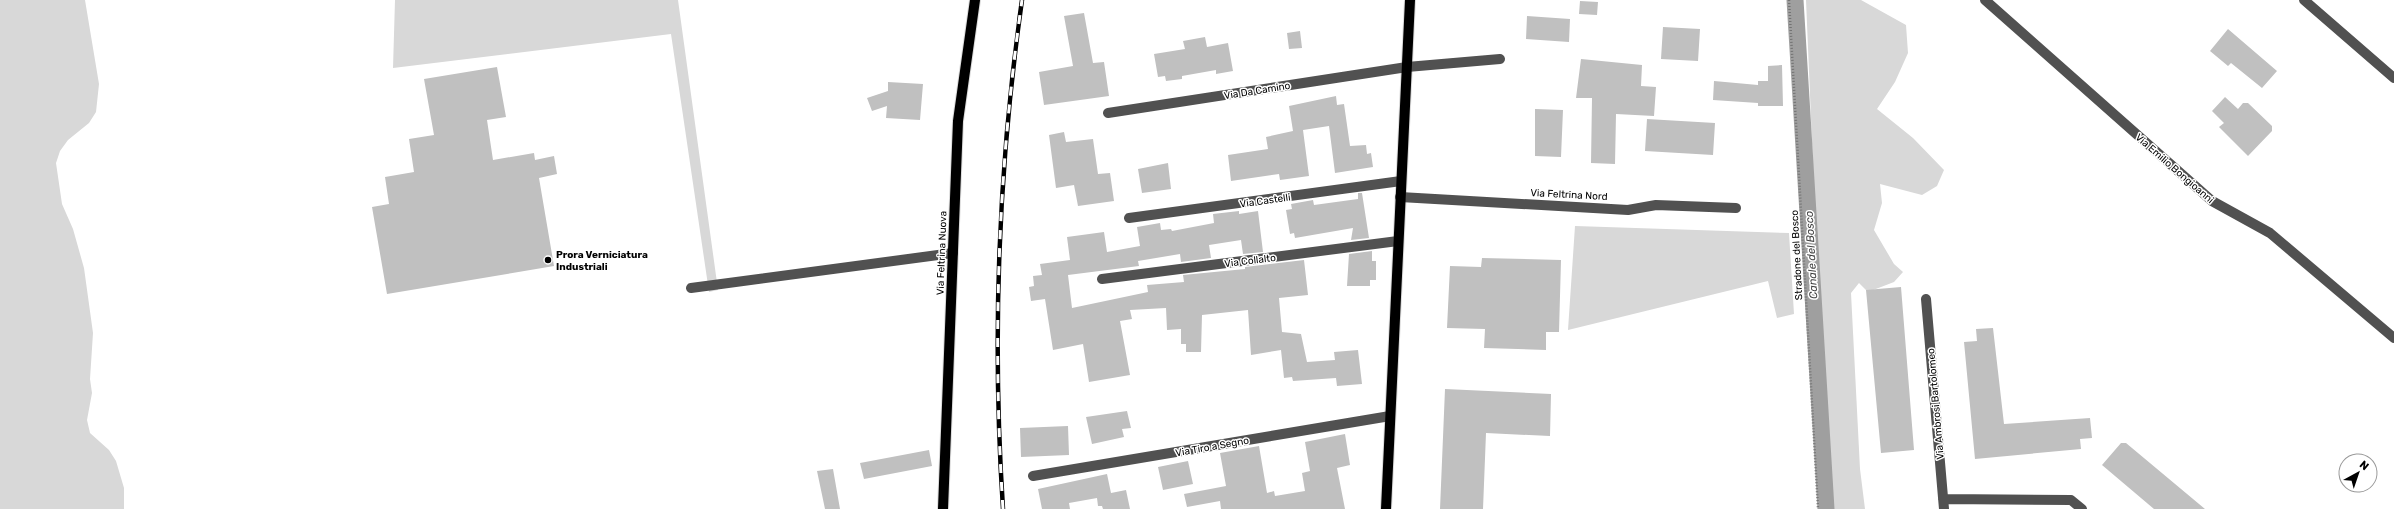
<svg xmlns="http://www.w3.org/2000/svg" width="2394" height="509" font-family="Rubik,sans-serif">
	<rect width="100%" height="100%" fill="#fff"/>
	<path fill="#d8d8d8" d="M0 0H85L99 84 96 112 89 123 68 140 60 151 56 163 62 204 73 229 84 268 93 333 90 379 92 393 87 420 90 433 109 450 116 461 124 488V509H0Z
		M395 0H678L718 290 709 292 671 34 393 68Z
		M1806 0H1861L1906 25 1908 53 1895 82 1877 109 1913 138 1944 170 1937 186 1922 195 1880 184 1882 203 1874 230 1894 264 1903 272 1894 282 1868 292 1859 283 1851 293 1860 469 1865 509H1831L1829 435 1820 333Z
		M1575 226 1789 233 1794 314 1777 318 1768 281 1568 330Z"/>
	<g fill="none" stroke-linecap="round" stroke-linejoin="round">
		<path stroke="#9f9f9f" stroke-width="17" d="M1795 0 1826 509"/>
	</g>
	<path fill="#c0c0c0" d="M1580 1 1598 2 1597 15 1579 14Z
		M1084 13 1093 63 1104 62 1109 96 1044 105 1039 72 1073 66 1064 16Z
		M1527 16 1570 19 1569 42 1526 39Z
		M1663 27 1700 29 1698 61 1661 59Z
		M2228 29 2277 71 2262 88 2231 63 2228 66 2210 51Z
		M1300 31 1302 48 1289 49 1287 33Z
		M1205 37 1207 47 1228 43 1233 71 1216 74V70L1182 76V79L1166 81 1165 76 1158 77 1154 54 1185 49 1183 41Z
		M1581 59 1642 65 1641 86 1656 87 1654 116 1616 114 1615 164 1591 163 1592 98H1576Z
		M1782 65 1783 106H1758V103L1713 100 1714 81 1758 85V81H1768V66Z
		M497 67 506 117 487 120 493 160 534 153 535 160 554 156 557 174 539 178 554 266 387 294 372 207 389 204 385 177 414 172 409 139 434 135 424 79Z
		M888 82 923 84 920 120 886 118 887 106 872 111 867 98 888 91Z
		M1336 96 1337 105 1344 104 1350 146 1366 145 1367 154 1371 153 1373 167 1335 173 1329 126 1303 130 1309 176 1280 180 1279 174 1231 181 1228 155 1268 149 1266 137 1293 131 1289 106Z
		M2225 97 2238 109 2243 103H2248L2272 126V131L2248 156 2219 127 2224 123 2212 111Z
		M1535 109 1563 110 1561 157 1535 156Z
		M1647 119 1715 123 1713 155 1645 151Z
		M1064 132 1066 142 1093 139 1098 174 1110 173 1114 201 1078 206 1074 185 1056 188 1049 135Z
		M1168 163 1171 189 1142 193 1138 169Z
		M1358 193H1362L1369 238 1351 240 1353 228 1295 238 1294 233 1290 234 1286 210 1292 209 1291 204 1313 200 1314 205 1358 199Z
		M1239 211V214L1258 211 1263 252 1243 254 1241 240 1209 245 1211 258 1181 262 1180 254 1138 261 1139 266 1068 275 1072 308 1148 292 1147 285 1184 282 1183 275 1245 269V267L1304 260 1308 295 1279 298 1282 332 1301 334 1307 362 1335 360 1334 352 1358 350 1362 384 1337 386 1336 378 1293 381 1292 377 1284 378 1281 350 1251 355 1248 310 1202 315 1201 352H1186V344H1181V329L1167 330 1166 308 1130 310 1132 319 1120 321 1130 375 1089 382 1083 344 1053 350 1045 299 1031 301 1029 287 1034 286 1033 276 1042 275 1040 264 1070 260 1067 237 1104 232 1107 252 1140 246 1137 227 1160 223 1161 230 1171 229 1172 231 1214 223 1213 214Z
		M1372 251V261H1376V280H1370V286H1347L1349 254Z
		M1482 258 1561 260 1559 332H1546V350L1484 348 1485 329 1447 328 1450 266 1481 267Z
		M1901 287 1914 450 1881 453 1866 290Z
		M1993 328 2004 424 2090 418 2092 438 2080 439 2081 449 1975 459 1964 342 1977 341 1976 329Z
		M1445 389 1551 394 1550 436 1486 433 1483 509H1440Z
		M1127 411 1131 428 1122 429 1124 437 1092 444 1086 417Z
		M1068 426 1069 455 1021 457 1020 428Z
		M1345 434 1350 465 1337 468 1345 509H1221L1220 501 1187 507 1184 494 1226 486 1220 453 1259 446 1267 493 1274 491 1275 496 1305 491 1302 473 1310 471 1305 442Z
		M2121 443H2126L2205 509H2154L2102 465Z
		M929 450 932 466 864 479 860 463Z
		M1188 461 1193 484 1163 490 1158 467Z
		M833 469 840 509H825L817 471Z
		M1107 474 1111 493 1126 490 1130 509H1103L1102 506H1098L1097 498 1069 503 1070 509H1042L1038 489Z"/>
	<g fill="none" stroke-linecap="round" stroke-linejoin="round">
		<g stroke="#dbdbdb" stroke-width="12">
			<path id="major" d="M943 509 958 121 975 0
				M1386 509 1410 0"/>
		</g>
		<path stroke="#737373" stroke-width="2.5" stroke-dasharray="1 2" stroke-linecap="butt" d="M1789 0 1818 509"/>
		<path stroke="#515151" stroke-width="10" d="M1985 0 2212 201 2270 233 2394 338
			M2304 0 2394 78
			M1108 113 1407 67 1500 59
			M1400 197 1628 210 1656 205 1736 208
			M1129 218 1401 181
			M1102 279 1398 241
			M691 288 953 253
			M1926 299 1944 509
			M1033 476 1390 416
			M1943 499 2071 500 2082 509"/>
		<use href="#major" stroke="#000" stroke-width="10"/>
		<g stroke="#000" stroke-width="4.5">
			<path id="rail" d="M1003 509C992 339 998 169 1022 0"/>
		</g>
		<use href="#rail" stroke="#fff" stroke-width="3" stroke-dasharray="9" stroke-linecap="butt"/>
	</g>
	<circle fill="#000" stroke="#fff" stroke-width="1.5" cx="548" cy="260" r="4"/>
	<g text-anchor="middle" stroke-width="3" stroke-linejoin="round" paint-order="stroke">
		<g font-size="10" fill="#000" stroke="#fff">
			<text transform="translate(1257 90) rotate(-9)" y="4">Via Da Camino</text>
			<text transform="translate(2175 168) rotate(41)" y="4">Via Emilio Bongioanni</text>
			<text transform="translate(1569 194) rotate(3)" y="4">Via Feltrina Nord</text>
			<text transform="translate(1265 200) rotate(-8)" y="4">Via Castelli</text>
			<text transform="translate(941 253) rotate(-88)" y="4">Via Feltrina Nuova</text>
			<text transform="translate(1796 255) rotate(-93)" y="4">Stradone del Bosco</text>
			<text transform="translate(1250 260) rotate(-7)" y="4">Via Collalto</text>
			<text transform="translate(1935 404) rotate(-95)" y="4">Via Ambrosi Bartolomeo</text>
			<text transform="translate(1212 446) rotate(-10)" y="4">Via Tiro a Segno</text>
		</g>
		<g font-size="10" font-weight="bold" fill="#000" stroke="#fff" text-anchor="start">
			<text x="556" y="258">Prora Verniciatura<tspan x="556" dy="12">Industriali</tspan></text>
		</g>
		<g font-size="11" font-style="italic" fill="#404040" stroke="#fff">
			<text transform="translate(1811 255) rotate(-93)" y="4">Canale del Bosco</text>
		</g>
	</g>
	<g transform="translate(2358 473) rotate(40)"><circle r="19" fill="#ffffff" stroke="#999999"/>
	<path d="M0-3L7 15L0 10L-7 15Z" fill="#000000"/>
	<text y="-6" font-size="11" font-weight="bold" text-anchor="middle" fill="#000000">N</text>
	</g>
</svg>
